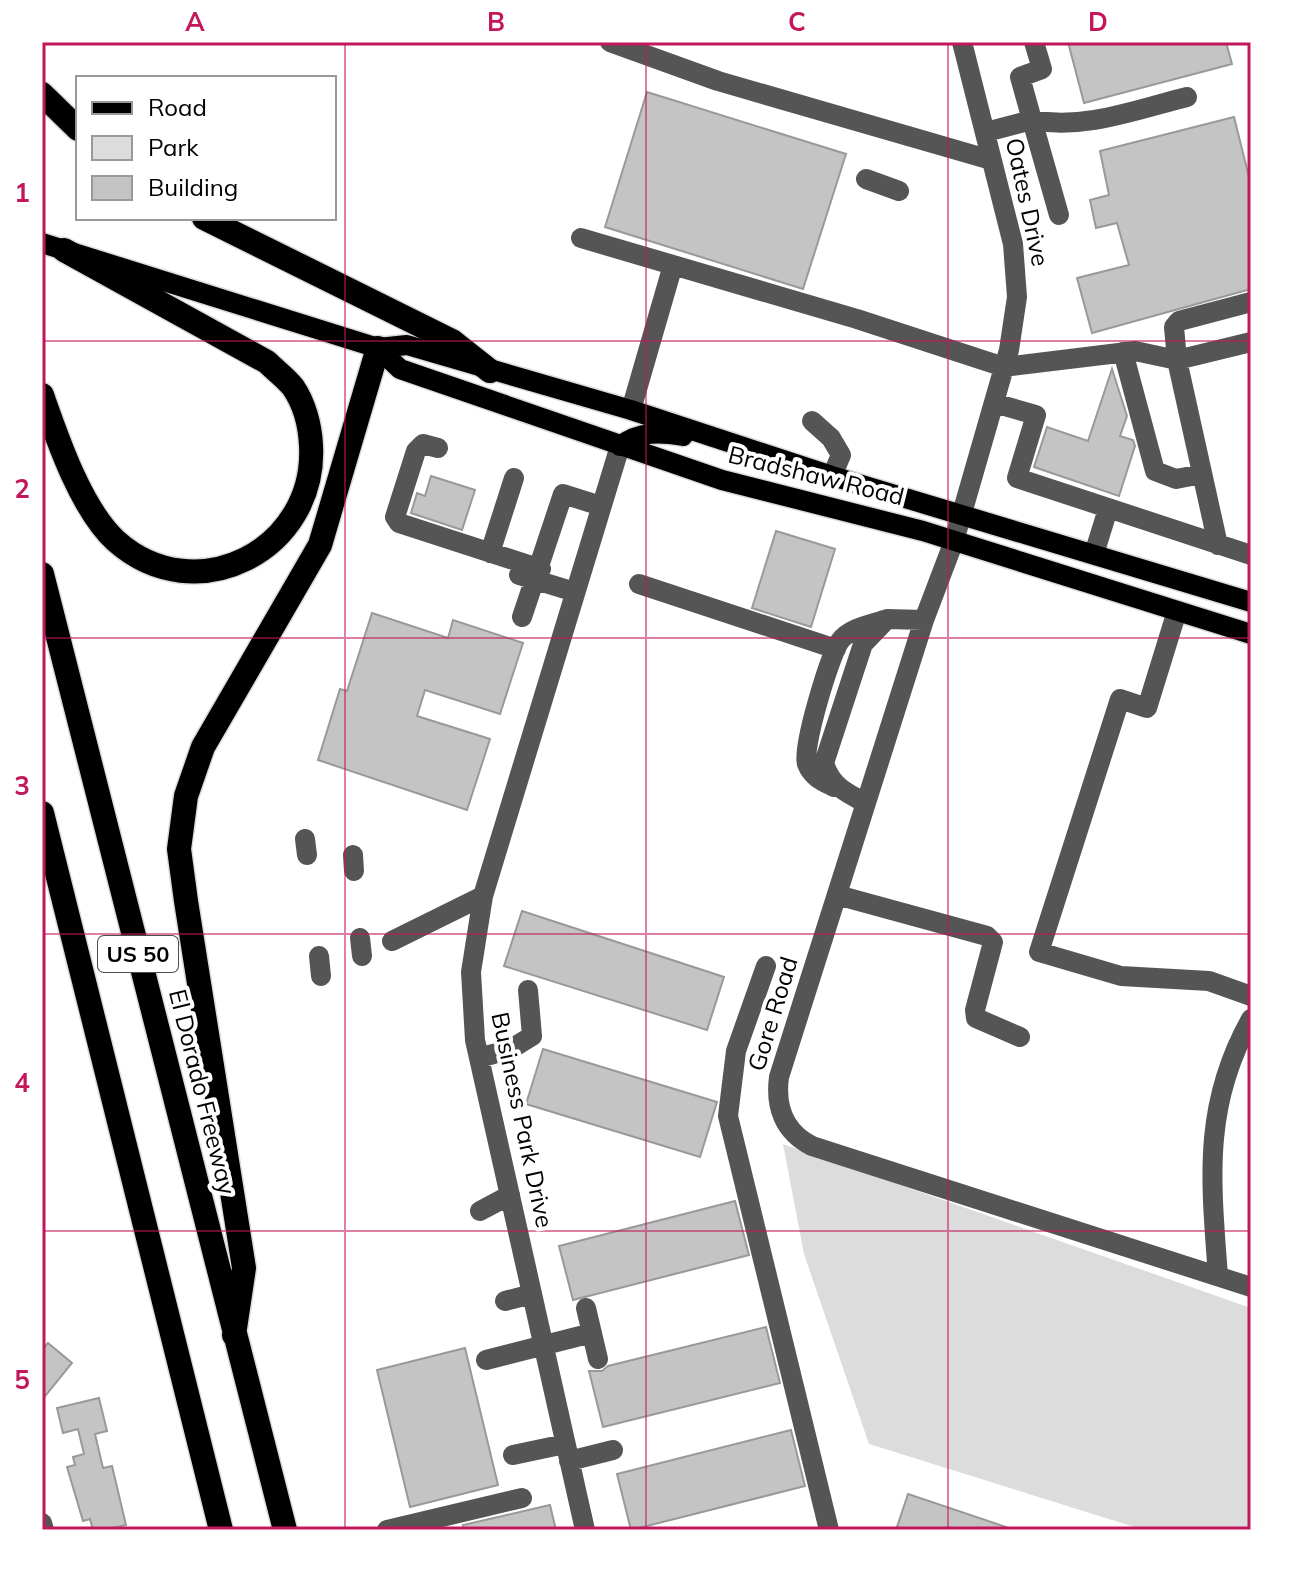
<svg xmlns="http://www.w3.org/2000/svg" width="1293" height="1572" font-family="Mulish,sans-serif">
	<rect width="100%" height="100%" fill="#fff"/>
	<path fill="#dcdcdc" d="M783 1144 1251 1308V1530H1144L869 1444 804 1254Z"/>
	<path fill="#c4c4c4" stroke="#999" stroke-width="2" d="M1068 42H1226L1232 64 1084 103Z
		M647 92 846 154 803 289 605 227Z
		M1234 117 1251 185V289L1092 333 1077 278 1129 265 1117 223 1096 228 1090 200 1109 195 1100 151Z
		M1112 369 1127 416 1120 436 1133 440 1135 446 1119 496 1034 467 1047 427 1088 441Z
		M431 476 475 490 462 530 411 513 417 493 425 496Z
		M776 531 835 549 811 627 752 608Z
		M372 613 448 638 453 620 523 643 500 714 425 690 417 716 490 739 467 810 318 760 340 689 347 691Z
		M522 911 724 977 707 1030 504 966Z
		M543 1049 717 1102 700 1157 526 1104Z
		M735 1201 749 1255 573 1300 559 1246Z
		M766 1327 780 1383 603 1427 589 1371H602L608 1366Z
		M48 1343 72 1363 42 1400V1350Z
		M465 1348 498 1485 410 1507 377 1370Z
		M99 1398 107 1431 95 1434 103 1468 112 1466 126 1525 105 1530H93L90 1519 83 1521 67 1467 75 1465 73 1457 84 1454 78 1429 63 1433 57 1408Z
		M791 1430 805 1486 631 1530 617 1474Z
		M908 1494 1009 1528V1530H896Z
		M550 1505 556 1530H463V1525Z"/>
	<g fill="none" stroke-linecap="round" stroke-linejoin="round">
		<g stroke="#dbdbdb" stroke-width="23">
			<path id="major" d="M42 243 378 348 407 345 631 410 832 476 1251 602
				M378 348 400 369 722 480 923 531 1251 634
				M620 446C639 431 660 432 683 436"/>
		</g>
		<g stroke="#dbdbdb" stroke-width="27">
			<path id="highway" d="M42 94 78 129
				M204 218 452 341 490 371
				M42 395C57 438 81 509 116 541 196 612 317 550 311 445 310 425 304 403 293 387 286 378 275 370 267 362L64 250
				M42 574 285 1530
				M42 813 221 1530
				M234 1335 244 1268 186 901 179 849 186 796 203 747 320 545 378 348"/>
		</g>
		<path stroke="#555" stroke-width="20" d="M610 42 718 81 991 160
			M962 42 1013 244 1017 297 1009 350 954 541 924 620 779 1077C775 1107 784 1132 812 1146L1251 1287
			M986 132 1032 120 1020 77 1042 69 1034 42
			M866 179 899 191
			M1059 215 1032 120C1085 130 1135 110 1187 97
			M581 238 857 319 1004 367 1135 351 1177 360 1174 327 1179 321 1251 302
			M1123 352 1155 471 1176 479 1202 474
			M994 403 1036 415 1017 478 1251 555
			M631 410 673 265
			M812 421 831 438 841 455 832 476
			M438 448 423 444 416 451 395 517 399 523 541 569
			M1218 545 1177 360 1251 342
			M490 553 514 478
			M1094 554 1108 509
			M519 575 575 592
			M639 584 836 649
			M1177 611 1147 708 1120 699 1039 952 1121 976 1209 981 1251 996
			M522 617 563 494 601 506
			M834 787C822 781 812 777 807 764 801 751 830 654 840 641 850 628 869 625 884 620
			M866 803C846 793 831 786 824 763L863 644 887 619 924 620
			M305 839 307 855
			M353 855 354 871
			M837 895 987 936 993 942 975 1010 976 1018 1020 1037
			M360 938 362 956
			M392 941 483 896
			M319 956 321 976
			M766 966 736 1051 728 1116 829 1530
			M479 1058 511 1049 532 1036 528 990
			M480 1211 510 1195
			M1218 1276C1211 1181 1202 1106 1251 1019
			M505 1301 532 1294
			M586 1308 598 1359
			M486 1360 592 1333
			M513 1455 565 1444
			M569 1461 613 1450
			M42 1523 44 1530
			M387 1530 522 1498
			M585 1530 475 1040 471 972 483 896 620 446"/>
		<use href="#major" stroke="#000" stroke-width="20"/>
		<use href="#highway" stroke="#000" stroke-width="24"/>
	</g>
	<path fill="none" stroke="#c2185b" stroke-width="2" stroke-opacity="0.55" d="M345 42V1530M646 42V1530M948 42V1530M42 341H1251M42 638H1251M42 934H1251M42 1231H1251"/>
	<g text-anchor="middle" stroke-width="8" stroke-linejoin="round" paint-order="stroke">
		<rect fill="#fff" stroke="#4c4c4c" stroke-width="2" x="98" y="936" width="80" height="36" rx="6"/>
		<g font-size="22" font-weight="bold" fill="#000">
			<text x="138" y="962">US 50</text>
		</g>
		<g font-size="24" fill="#000" stroke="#fff">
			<text transform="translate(1027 202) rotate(78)" y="8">Oates Drive</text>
			<text transform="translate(816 476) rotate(14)" y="8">Bradshaw Road</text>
			<text transform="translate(773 1014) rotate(-73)" y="8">Gore Road</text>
			<text transform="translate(202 1092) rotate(76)" y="8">El Dorado Freeway</text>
			<text transform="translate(522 1120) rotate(78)" y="8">Business Park Drive</text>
		</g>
	</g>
	<rect width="1293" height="1572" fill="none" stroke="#ffffff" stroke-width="88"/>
	<rect x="76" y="76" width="260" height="144" fill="#ffffff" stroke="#999999" stroke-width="2"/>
	<rect x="92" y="102" width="40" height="12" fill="#000000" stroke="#999999" stroke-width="2"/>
	<text x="148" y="116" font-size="24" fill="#000000">Road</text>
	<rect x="92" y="136" width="40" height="24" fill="#dcdcdc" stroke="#999999" stroke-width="2"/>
	<text x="148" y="156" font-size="24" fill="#000000">Park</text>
	<rect x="92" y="176" width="40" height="24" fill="#c4c4c4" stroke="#999999" stroke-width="2"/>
	<text x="148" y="196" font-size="24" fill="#000000">Building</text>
	<rect x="44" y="44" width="1205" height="1484" fill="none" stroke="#c2185b" stroke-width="3"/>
	<g font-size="26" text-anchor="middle" font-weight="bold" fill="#c2185b">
		<text x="195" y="31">A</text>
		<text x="496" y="31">B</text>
		<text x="797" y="31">C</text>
		<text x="1098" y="31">D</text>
		<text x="22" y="202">1</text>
		<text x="22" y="498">2</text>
		<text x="22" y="795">3</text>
		<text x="22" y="1092">4</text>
		<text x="22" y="1389">5</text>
	</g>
</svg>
